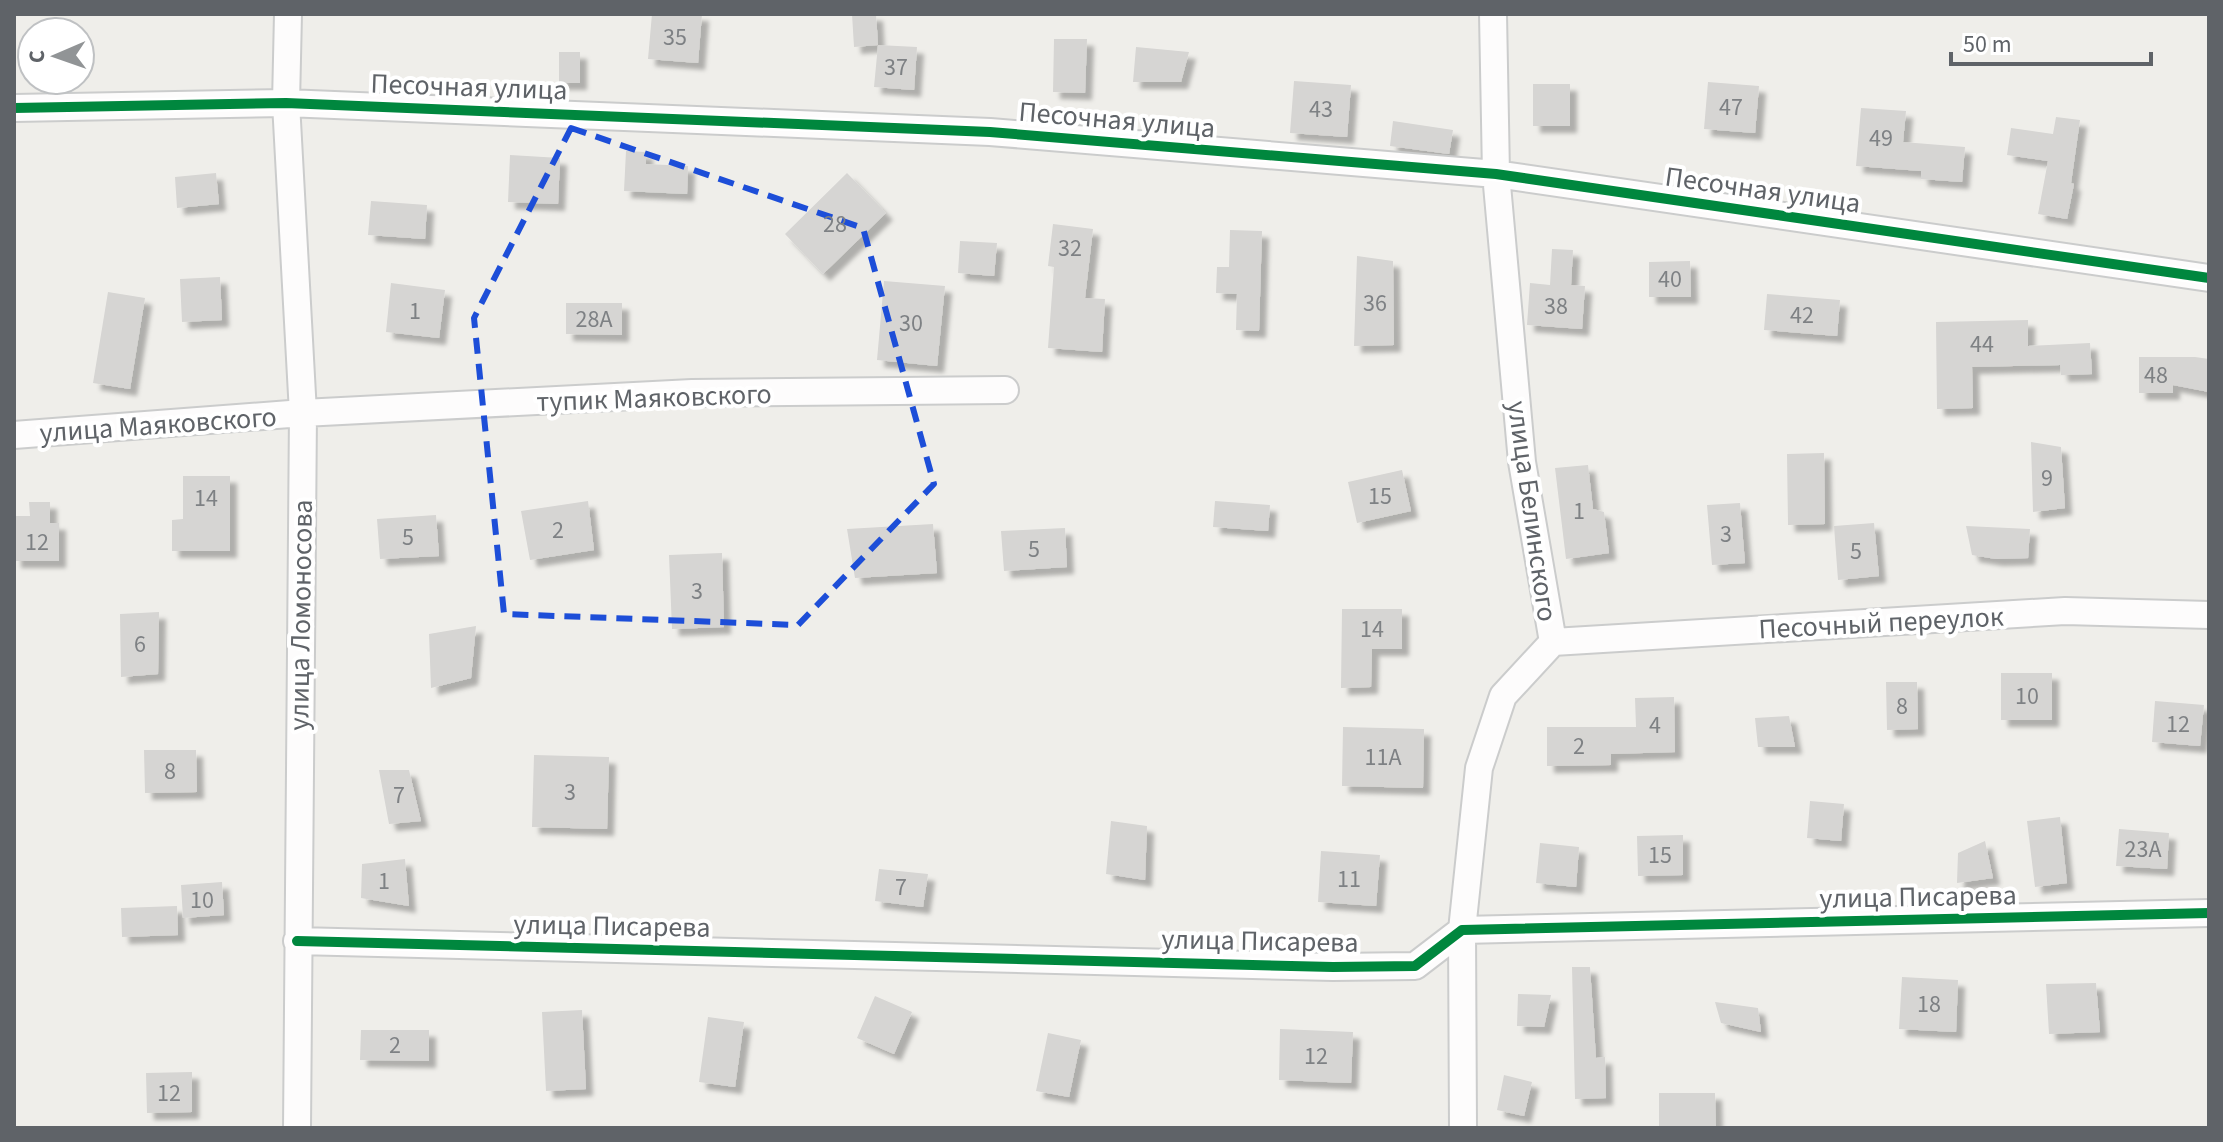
<svg xmlns="http://www.w3.org/2000/svg" width="2223" height="1142" font-family="'Source Sans 3',sans-serif">
	<defs>
		<filter id="shadow"><feDropShadow dx="7" dy="7" stdDeviation="2" flood-color="#0004"/></filter>
	</defs>
	<rect width="100%" height="100%" fill="#efeeea"/>
	<path fill="#d6d5d3" filter="url(#shadow)" d="M652 14H702L698 63 648 59Z
		M852 14H876L878 45 854 47Z
		M1054 39H1087L1085 93 1053 92Z
		M878 45 917 47 914 90 874 87Z
		M1136 47 1189 52 1181 82H1133Z
		M559 52H580V83H559Z
		M1294 81 1351 85 1347 137 1290 133Z
		M1708 82 1759 86 1755 133 1704 129Z
		M1533 84H1570V126H1533Z
		M1861 108 1906 111 1903 142 1965 147 1962 182 1921 179V171L1856 166Z
		M2056 117 2080 120 2071 183 2074 184 2067 219 2038 214 2048 161 2007 155 2011 128 2053 134Z
		M1393 121 1453 130 1449 154 1390 146Z
		M626 151 646 152V164L688 166 687 194 624 191Z
		M510 155 560 158 558 204 508 202Z
		M216 173 219 204 177 208 175 177Z
		M847 173 886 213 823 274 785 234Z
		M371 201 427 205 425 239 368 235Z
		M1053 224 1093 229 1085 298 1105 299 1102 352 1048 348 1054 267 1048 266Z
		M1230 230 1262 231 1259 331 1236 330 1237 294 1216 293 1217 267H1229Z
		M960 241 997 243 994 276 958 273Z
		M1552 249 1573 250 1571 285 1585 286 1582 329 1527 325 1530 283 1550 285Z
		M1357 256 1393 261 1394 345 1354 346Z
		M1690 261 1691 297H1649V262Z
		M220 277 222 320 182 322 180 279Z
		M884 281 945 286 937 366 877 360Z
		M391 283 445 290 439 338 386 332Z
		M108 292 145 298 130 389 93 383Z
		M1767 294 1840 300 1837 336 1764 330Z
		M566 303H622V335L566 334Z
		M2028 320V346L2090 343 2092 374 2061 375 2060 365 1972 367 1973 408 1937 409 1936 322Z
		M2139 357H2195L2209 359V392L2173 385V393H2139Z
		M2031 442 2061 447 2065 508 2033 512Z
		M1824 453 1825 524 1788 525 1787 454Z
		M1588 465 1593 509 1604 512 1609 553 1566 559 1555 468Z
		M1402 470 1411 511 1357 523 1348 482Z
		M183 476H230V551H172V520L183 519Z
		M588 501 594 550 530 560 521 511Z
		M1215 501 1270 505 1268 531 1213 527Z
		M29 502H50V523H59V561H14V516H30Z
		M1740 503 1745 563 1712 565 1707 505Z
		M436 515 439 556 380 559 377 519Z
		M1874 523 1879 576 1838 580 1834 526Z
		M933 524 937 573 855 578 847 529Z
		M1966 526 2030 529 2028 558 1996 559 1972 555Z
		M1065 528 1067 567 1004 571 1001 531Z
		M722 553 724 627 672 629 669 555Z
		M1342 609H1402V649H1372L1371 687 1341 688Z
		M159 612 158 674 121 677 120 614Z
		M476 626 471 678 431 688 429 634Z
		M2001 673H2052V720H2001Z
		M1886 682H1917L1918 729 1887 730Z
		M1674 697 1675 752 1611 754V765L1547 766V727H1636L1635 698Z
		M2155 701 2204 705 2200 746 2152 742Z
		M1789 716 1795 747H1758L1755 718Z
		M1343 727 1424 729 1423 788 1342 786Z
		M144 750H196L197 792 145 793Z
		M534 755 609 757 607 829 532 827Z
		M379 770H409L421 821 389 824Z
		M1810 801 1844 804 1841 841 1807 838Z
		M2060 817 2067 883 2035 887 2027 821Z
		M1111 821 1147 826 1145 880 1106 874Z
		M2119 829 2169 833 2167 869 2116 866Z
		M1683 835V875L1638 876 1637 836Z
		M1985 841 1993 878 1957 883 1958 853Z
		M1540 843 1579 847 1576 887 1536 883Z
		M1321 851 1380 855 1376 906 1318 902Z
		M405 859 409 906 361 898 362 864Z
		M879 869 928 874 923 907 875 901Z
		M222 882 224 915 183 918 181 885Z
		M177 906 178 935 122 937 121 908Z
		M1572 967H1590L1596 1058 1605 1057 1606 1098 1575 1099Z
		M1902 977 1958 980 1956 1032 1899 1029Z
		M2096 983 2100 1032 2049 1034 2046 984Z
		M1518 994 1551 995 1544 1027 1517 1026Z
		M875 996 912 1012 894 1054 857 1038Z
		M1715 1002 1758 1008 1761 1032 1721 1023Z
		M582 1010 586 1089 546 1091 542 1012Z
		M708 1017 744 1022 735 1087 699 1082Z
		M1280 1029 1353 1032 1351 1083 1279 1080Z
		M361 1030H429V1061L360 1060Z
		M1048 1033 1081 1040 1069 1097 1036 1091Z
		M192 1072V1112L147 1113 146 1073Z
		M1504 1075 1532 1082 1524 1116 1497 1110Z
		M1659 1093H1715L1716 1128H1659Z"/>
	<g fill="none" stroke-linecap="round" stroke-linejoin="round">
		<g stroke="#cbcccc" stroke-width="30">
			<path id="minor" d="M288 14 286 103 303 413 297 1128
				M14 108 286 103 990 132 1496 174 2209 278
				M14 435 303 413 692 393 1005 390
				M1553 642 2065 611 2209 615
				M297 941 1333 967 1415 966 1462 930 2209 913
				M1463 1128 1462 930 1479 768 1503 696 1553 642 1522 462 1496 174 1493 14"/>
		</g>
		<use href="#minor" stroke="#fdfcfc" stroke-width="26"/>
		<g stroke="#fff" stroke-width="15">
			<path id="cycleway" d="M14 108 286 103 990 132 1496 174 2209 278
				M297 941 1333 967 1415 966 1462 930 2209 913"/>
		</g>
		<use href="#cycleway" stroke="#00873e" stroke-width="10"/>
	</g>
	<path fill="none" stroke="#1d4ed8" stroke-width="6" stroke-dasharray="16 10" stroke-linejoin="round" d="M571 128 863 228 934 484 798 625 504 614 474 318Z"/>
	<g text-anchor="middle" stroke-width="8" stroke-linejoin="round" paint-order="stroke">
		<g font-size="24" fill="#7e8184">
			<text x="675" y="45">35</text>
			<text x="896" y="75">37</text>
			<text x="1731" y="115">47</text>
			<text x="1321" y="117">43</text>
			<text x="1881" y="146">49</text>
			<text x="835" y="232">28</text>
			<text x="1070" y="256">32</text>
			<text x="1670" y="287">40</text>
			<text x="1375" y="311">36</text>
			<text x="1556" y="314">38</text>
			<text x="415" y="319">1</text>
			<text x="1802" y="323">42</text>
			<text x="594" y="327">28А</text>
			<text x="911" y="331">30</text>
			<text x="1982" y="352">44</text>
			<text x="2156" y="383">48</text>
			<text x="2047" y="486">9</text>
			<text x="1380" y="504">15</text>
			<text x="206" y="506">14</text>
			<text x="1579" y="519">1</text>
			<text x="558" y="538">2</text>
			<text x="1726" y="542">3</text>
			<text x="408" y="545">5</text>
			<text x="37" y="550">12</text>
			<text x="1034" y="557">5</text>
			<text x="1856" y="559">5</text>
			<text x="697" y="599">3</text>
			<text x="1372" y="637">14</text>
			<text x="140" y="652">6</text>
			<text x="2027" y="704">10</text>
			<text x="1902" y="714">8</text>
			<text x="2178" y="732">12</text>
			<text x="1655" y="733">4</text>
			<text x="1579" y="754">2</text>
			<text x="1383" y="765">11А</text>
			<text x="170" y="779">8</text>
			<text x="570" y="800">3</text>
			<text x="399" y="803">7</text>
			<text x="2143" y="857">23А</text>
			<text x="1660" y="863">15</text>
			<text x="1349" y="887">11</text>
			<text x="384" y="889">1</text>
			<text x="901" y="895">7</text>
			<text x="202" y="908">10</text>
			<text x="1929" y="1012">18</text>
			<text x="395" y="1053">2</text>
			<text x="1316" y="1064">12</text>
			<text x="169" y="1101">12</text>
		</g>
		<g font-size="28" fill="#5f6368" stroke="#fff">
			<text transform="translate(469 86) rotate(2)" y="10">Песочная улица</text>
			<text transform="translate(1117 119) rotate(5)" y="10">Песочная улица</text>
			<text transform="translate(1763 189) rotate(8)" y="10">Песочная улица</text>
			<text transform="translate(654 397) rotate(-2)" y="10">тупик Маяковского</text>
			<text transform="translate(158 424) rotate(-4)" y="10">улица Маяковского</text>
			<text transform="translate(1533 511) rotate(82)" y="10">улица Белинского</text>
			<text transform="translate(300 615) rotate(-89)" y="10">улица Ломоносова</text>
			<text transform="translate(1881 622) rotate(-3)" y="10">Песочный переулок</text>
			<text transform="translate(1918 896) rotate(-1)" y="10">улица Писарева</text>
			<text transform="translate(612 925) rotate(1)" y="10">улица Писарева</text>
			<text transform="translate(1260 940) rotate(1)" y="10">улица Писарева</text>
		</g>
	</g>
	<rect width="2223" height="1142" fill="none" stroke="#5f6368" stroke-width="32"/>
	<g transform="translate(56 56) rotate(268)"><circle r="38" fill="#ffffff" stroke="#bfc1c3" stroke-width="2"/>
	<path d="M0-6L14 30L0 20L-14 30Z" fill="#919496"/>
	<text y="-12" font-size="22" font-weight="bold" text-anchor="middle" fill="#5f6368">С</text>
	</g>
	<path d="M1951 52v12h200v-12" fill="none" stroke="#5f6368" stroke-width="4"/>
	<text x="1963" y="52" font-size="24" fill="#5f6368" stroke="#ffffff" stroke-width="6" paint-order="stroke">50 m</text>
</svg>
